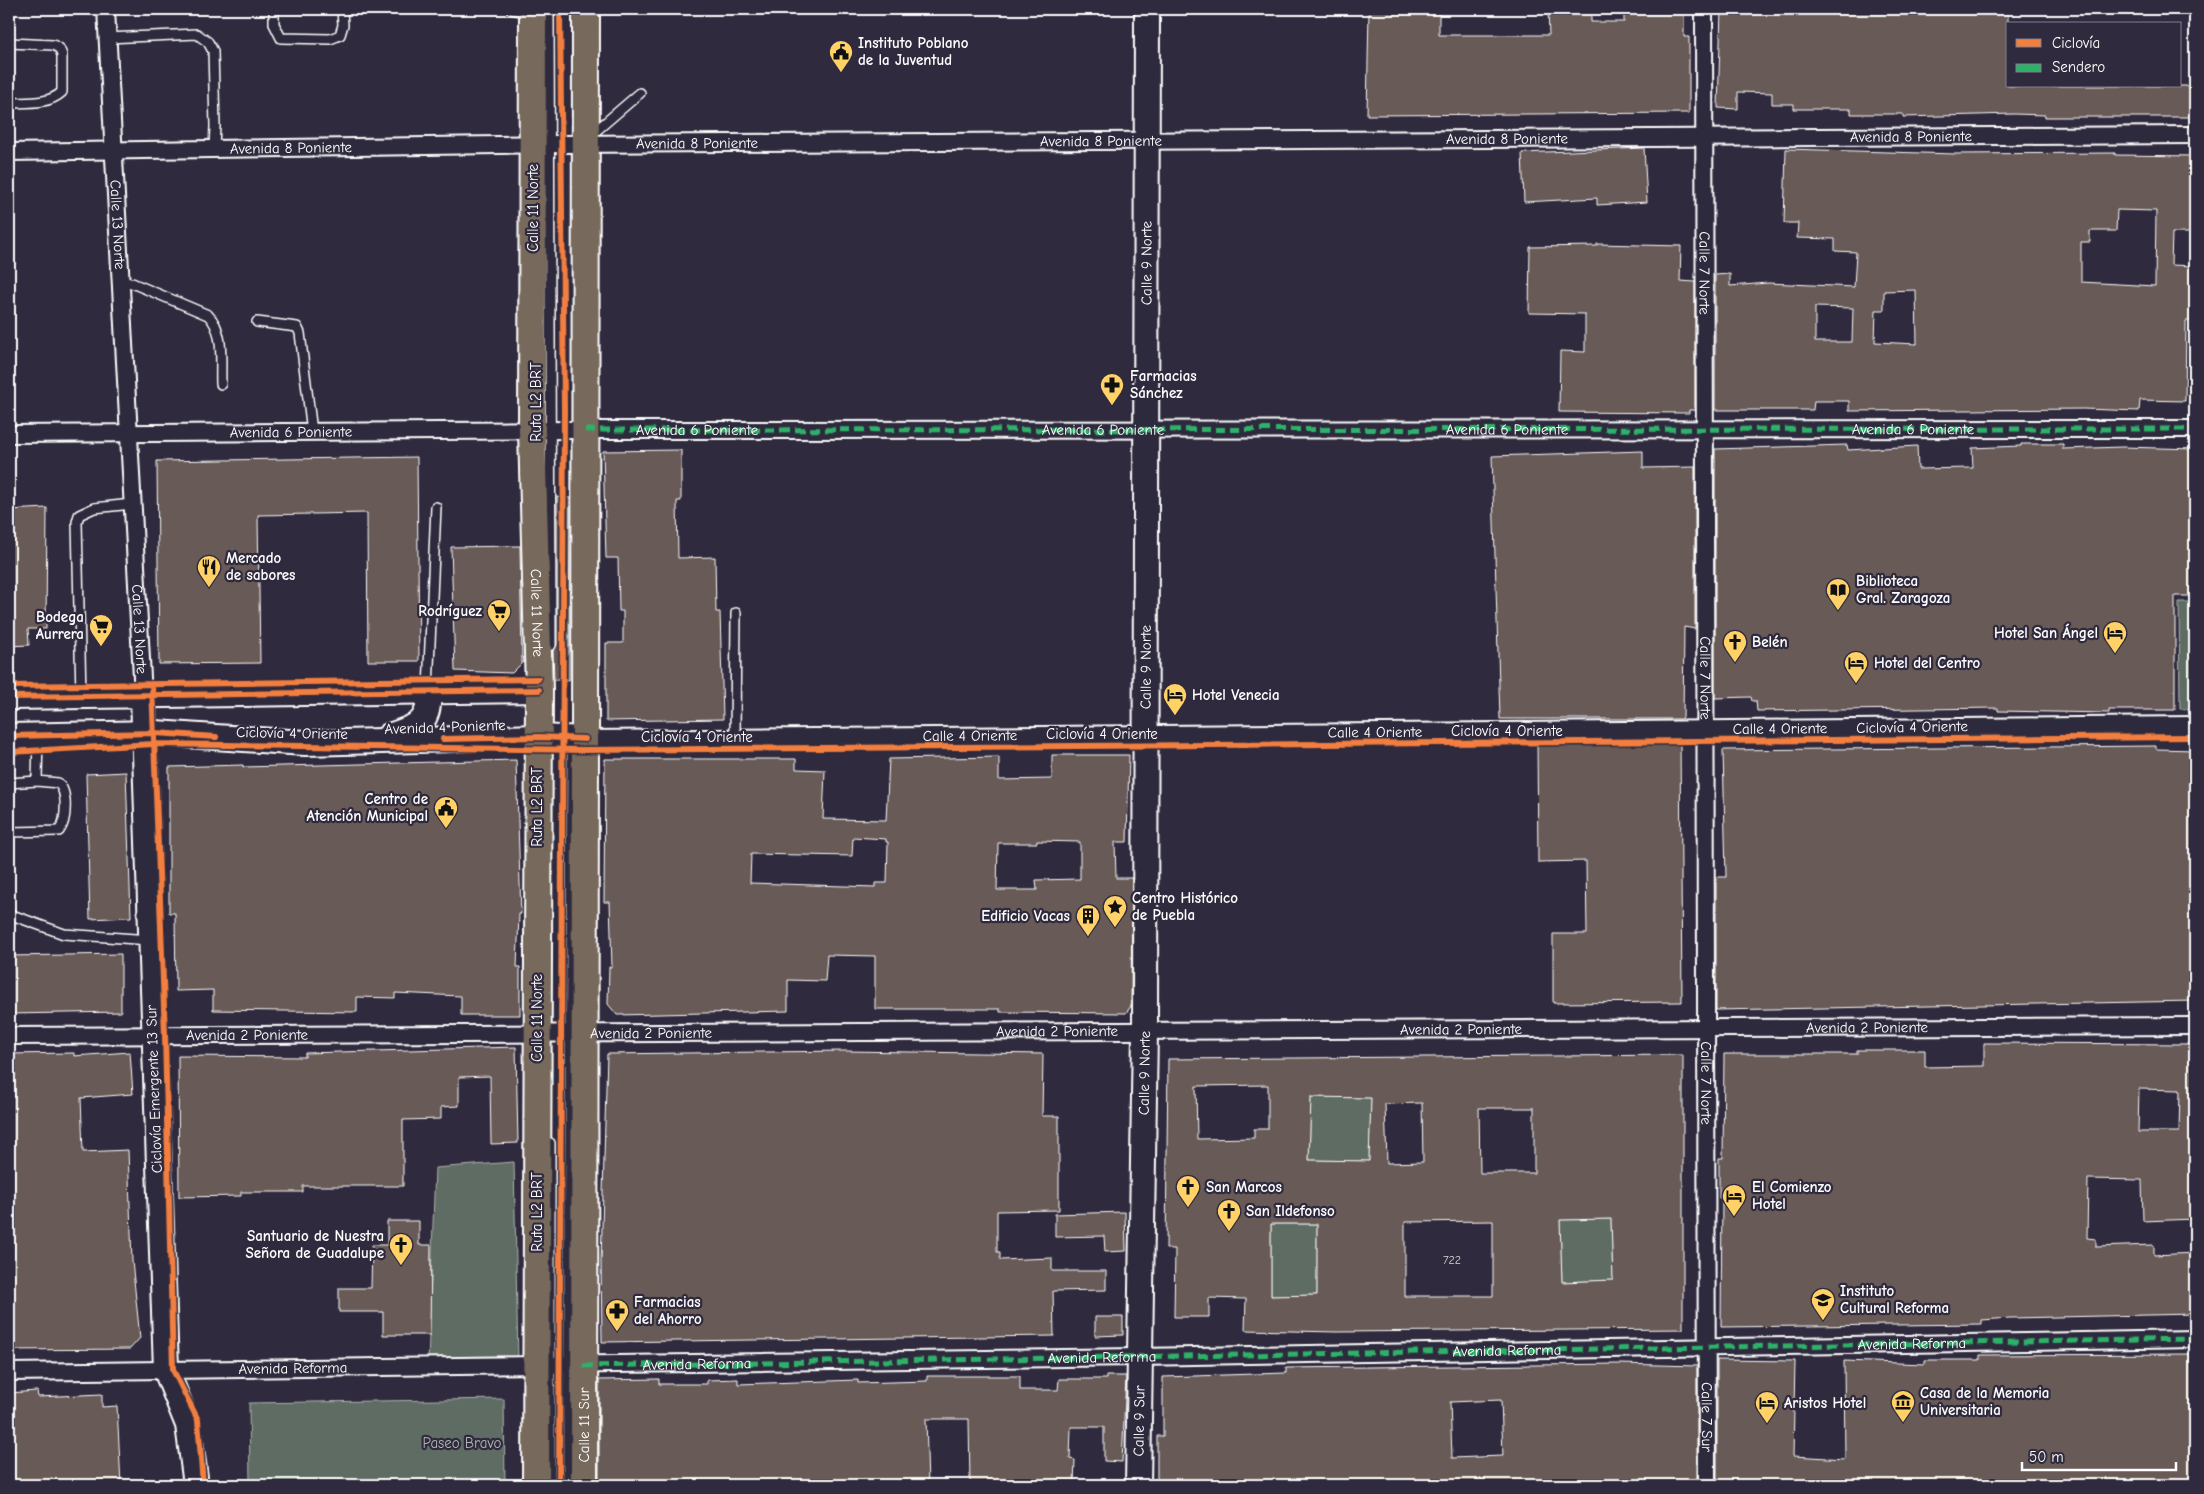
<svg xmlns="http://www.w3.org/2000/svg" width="2204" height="1494" font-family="'Comic Neue',sans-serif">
	<rect width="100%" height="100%" fill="#2f2a3d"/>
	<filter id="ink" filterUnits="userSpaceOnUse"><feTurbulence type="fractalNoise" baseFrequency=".02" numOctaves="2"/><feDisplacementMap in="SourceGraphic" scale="10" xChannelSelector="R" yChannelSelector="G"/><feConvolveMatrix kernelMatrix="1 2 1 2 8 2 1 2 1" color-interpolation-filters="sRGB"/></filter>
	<g filter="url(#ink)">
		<path fill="#5e6c63" stroke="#aeb6b1" d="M2179 602H2195V709H2180Z
			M1311 1097 1371 1098 1369 1161 1309 1160Z
			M514 1162 518 1362 428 1363 435 1168Z
			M1611 1219 1613 1280 1562 1282 1560 1220Z
			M1271 1224H1317V1295L1271 1296Z
			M504 1399 505 1485H250L249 1403Z"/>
		<path fill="#675a56" stroke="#fff" fill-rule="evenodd" d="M1369 9H1439V35H1549L1548 9H1591V22H1624V9H1684V37H1689V113L1367 115Z
			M1721 9H2008V86H2195V117H2045V115L2014 114 1903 117V114H1851V109H1794V104H1772V93L1738 92V109L1718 108Z
			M1644 148 1647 202 1597 205V198L1524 202 1522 153Z
			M1786 149 1955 154 2115 153V155L2195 156V233H2172L2171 265 2195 266V321H2186L2185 401 2140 400 2139 411 2083 409 1849 411V401H1814L1813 410H1715V275L1730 274V286L1768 283 1854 287 1856 252 1835 251V239L1797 238 1798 223H1784ZM2117 210 2156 211 2155 286 2081 282V242H2090V231H2116ZM1916 290 1917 344 1875 342 1876 310H1884V291ZM1815 307 1853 308 1852 342H1815Z
			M1597 244 1681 246 1680 281 1695 282V410H1689V413L1559 412 1560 351 1585 352V314L1529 313 1530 247 1597 246Z
			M2021 444H2063V449L2122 447 2195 449V596H2175V710H2109V713L1998 711V708L1757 711 1756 701H1752L1751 697 1715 698V449L1847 445 1848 450 1917 446 1918 469 1973 468 1972 448 2021 446Z
			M681 450V501H677L678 558 715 557 716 612H720L723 719 606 721V643H623V611H619L618 558H606L603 451Z
			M1643 451V468L1695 467V629L1684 627 1683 718 1680 719H1500L1492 456Z
			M417 457 419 661H368L367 513 258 515 260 663 159 664 157 461Z
			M557 497 570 498 569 680H554L553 651 557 645Z
			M47 508 46 629H28L29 645 9 646V510Z
			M520 546 522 663 512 673 455 671 451 547Z
			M1680 739 1682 1002 1553 1003V934H1587L1586 861 1538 862 1537 741Z
			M2156 746V749L2195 750V1001L1716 1010V877H1726L1723 750Z
			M1052 755H1129L1127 842H1115L1116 878H1132L1131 1006 1126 1013 1000 1012V1009H875V956L827 955 825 981 788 980V1011L617 1015 608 1004 609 967H612L610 902H604L605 759H796V769L825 770 823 819 886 820 889 759 999 757V780L1052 779ZM853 837 886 839V842H888L887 883H875V887L750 883 751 854 852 856ZM1037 841 1080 842V879L1036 880 1037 890H997L998 843H1037Z
			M516 760 521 914H519L517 967H520V1015H461V996L395 993V998L357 997V1012L213 1010V990L176 991 175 913H169V767L243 765V767Z
			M126 772 131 917 90 919 86 774Z
			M121 954V1012L9 1014V956Z
			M1984 1043 2195 1044V1219L2143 1221 2142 1180 2088 1179 2087 1238 2096 1239V1247L2154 1245V1255L2195 1253V1314L2010 1318 1982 1320V1324L1721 1327 1722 1198H1719V1158H1723L1724 1054H1857V1050H1925V1067L1984 1066ZM2139 1089 2180 1090 2179 1132H2138Z
			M516 1047 518 1143 491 1144 490 1076 459 1077V1106L441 1107V1119L403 1120V1186H303V1192H241V1196L179 1197 178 1056 305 1057V1053Z
			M845 1051 1043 1054 1042 1116H1059V1210L997 1211V1252H1000V1260L1052 1258V1271H1106V1290L1053 1291 1054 1336 602 1342 601 1261 607 1054Z
			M130 1052 133 1094 81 1098 83 1152 128 1150 132 1261 140 1338 130 1349 9 1350V1054L74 1053V1056Z
			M1683 1055V1329L1337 1332 1245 1330 1246 1299 1209 1298V1317H1174L1175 1249H1166L1168 1059ZM1268 1085V1129H1254V1138L1197 1139 1196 1086ZM1311 1097 1371 1098 1369 1161 1309 1160ZM1422 1103 1423 1162 1387 1163 1385 1104ZM1479 1108H1534V1173H1480ZM1611 1219 1613 1280 1562 1282 1560 1220ZM1493 1221V1296H1405V1222ZM1271 1224H1317V1295L1271 1296Z
			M1125 1212 1126 1251 1105 1252 1104 1236 1055 1237V1214Z
			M387 1221H419V1245H431L430 1335H383V1312H339V1288H371L372 1245H387Z
			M1095 1317H1123V1335L1095 1336Z
			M2195 1354V1485H1925V1483L1845 1485 1793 1482V1485H1717V1360L1795 1361 1793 1456 1845 1459 1844 1361 1925 1364V1360H1980V1355Z
			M1619 1364 1697 1366V1485H1157V1436H1163V1377L1286 1373V1368ZM1501 1400 1503 1456 1452 1458 1450 1402Z
			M927 1376H1020V1390H1058L1059 1379H1106V1376H1126L1122 1462 1104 1461V1427H1071L1070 1459 1075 1460 1074 1483H986V1485H970L969 1419H926L928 1485H732V1483L599 1485V1380L659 1379V1384H707V1380L738 1379V1384L858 1380V1383L927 1381Z
			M37 1391 38 1397 102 1394V1407L117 1406 121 1485H9V1393Z"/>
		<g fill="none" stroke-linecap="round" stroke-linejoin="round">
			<g stroke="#fff" stroke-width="12">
				<path id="lane" d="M274 9V24L281 38 330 39 340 35 343 25 342 9
					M511 9 530 13
					M549 9 551 645
					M107 38 197 34 208 42 213 51 215 126 214 149
					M9 43 53 45 59 48 62 55V92C48 105 27 102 9 103
					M591 135 640 93
					M120 282 132 283 208 315C225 331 220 362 221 384
					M257 322 297 327 300 333 312 432
					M428 689 436 507
					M81 695 77 522 79 515 94 508 132 504
					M735 738 736 613
					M37 781 38 736
					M9 783 37 781 58 783C68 791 67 821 59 831L9 832
					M9 914 64 934 150 940
					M550 1143V1485
					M568 1485 572 741"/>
			</g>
			<g stroke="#fff" stroke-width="20">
				<g id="street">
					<path id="s1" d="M106 9 143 696"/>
					<path id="s2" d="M1704 9 1707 1485"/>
					<path id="s3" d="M9 152 561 144 2195 135"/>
					<path id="s4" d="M9 434 574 430 2195 429"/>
					<path id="s5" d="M585 739 2195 725"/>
					<path id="s6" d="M9 1036 2195 1026"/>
					<path id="s7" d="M9 1372 1138 1357 2195 1339"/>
				</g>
			</g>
			<g stroke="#fff" stroke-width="28">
				<g id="secondary">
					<path d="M143 696 166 1370 188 1425 196 1485"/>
					<path d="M9 697 539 690"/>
					<path d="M9 736 155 733 305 743 539 737 585 739"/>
					<path d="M389 736C418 726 431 724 428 690"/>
					<path id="s8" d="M1138 1485 1145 1031 1147 9"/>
				</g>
			</g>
			<g stroke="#fff" stroke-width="30">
				<g id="primary">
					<path id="s9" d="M533 9 532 431 539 690 536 1485"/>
					<path id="s10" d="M584 1485 586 9"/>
				</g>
			</g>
			<use href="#lane" stroke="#2f2a3d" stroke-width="9"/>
			<use href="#street" stroke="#2f2a3d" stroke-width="16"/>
			<use href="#secondary" stroke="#2f2a3d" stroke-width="24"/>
			<use href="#primary" stroke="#77695c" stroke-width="26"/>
			<g stroke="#2db169" stroke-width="5" stroke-dasharray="10 5" stroke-linecap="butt">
				<path id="s11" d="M585 430 2195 429"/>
				<path id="s12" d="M583 1366 2195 1339"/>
			</g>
			<g stroke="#2f2a3d" stroke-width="9">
				<path id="cycleway" d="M152 685 165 1035 173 1370 198 1420 203 1485
					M9 686 538 679
					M9 697 539 690
					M9 736 155 733 216 737
					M443 739 539 737 585 739
					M9 752 154 744 584 750 2195 737
					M559 1485 564 409 560 9"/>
			</g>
			<use href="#cycleway" stroke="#f27e40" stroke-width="6"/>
		</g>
	</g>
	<defs>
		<g id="civic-pin" transform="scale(1.25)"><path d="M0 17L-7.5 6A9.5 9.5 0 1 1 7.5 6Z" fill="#ffd166" stroke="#2f2a3d"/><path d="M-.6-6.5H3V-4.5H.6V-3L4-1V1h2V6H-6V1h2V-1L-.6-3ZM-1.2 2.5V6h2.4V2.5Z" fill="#111"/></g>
		<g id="pharmacy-pin" transform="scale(1.25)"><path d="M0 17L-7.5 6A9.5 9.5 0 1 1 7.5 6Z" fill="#ffd166" stroke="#2f2a3d"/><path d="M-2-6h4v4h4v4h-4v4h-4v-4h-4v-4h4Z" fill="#111"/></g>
		<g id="restaurant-pin" transform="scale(1.25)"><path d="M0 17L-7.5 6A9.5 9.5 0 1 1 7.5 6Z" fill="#ffd166" stroke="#2f2a3d"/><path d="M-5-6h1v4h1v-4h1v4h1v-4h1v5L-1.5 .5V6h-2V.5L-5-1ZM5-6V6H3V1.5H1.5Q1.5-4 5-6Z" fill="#111"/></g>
		<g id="library-pin" transform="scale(1.25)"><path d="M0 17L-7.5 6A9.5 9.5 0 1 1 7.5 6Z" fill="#ffd166" stroke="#2f2a3d"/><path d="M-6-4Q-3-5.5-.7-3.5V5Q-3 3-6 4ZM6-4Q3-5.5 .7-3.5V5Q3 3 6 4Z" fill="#111"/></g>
		<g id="supermarket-pin" transform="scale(1.25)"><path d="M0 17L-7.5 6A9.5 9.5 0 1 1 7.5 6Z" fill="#ffd166" stroke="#2f2a3d"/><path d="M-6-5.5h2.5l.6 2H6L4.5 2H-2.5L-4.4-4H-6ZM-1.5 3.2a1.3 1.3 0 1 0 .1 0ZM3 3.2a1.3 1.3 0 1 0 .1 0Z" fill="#111"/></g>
		<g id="hotel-pin" transform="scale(1.25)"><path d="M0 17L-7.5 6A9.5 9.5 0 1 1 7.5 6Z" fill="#ffd166" stroke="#2f2a3d"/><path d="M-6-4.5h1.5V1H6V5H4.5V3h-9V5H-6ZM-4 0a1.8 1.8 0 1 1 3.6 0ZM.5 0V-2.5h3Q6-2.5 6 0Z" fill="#111"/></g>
		<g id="church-pin" transform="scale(1.25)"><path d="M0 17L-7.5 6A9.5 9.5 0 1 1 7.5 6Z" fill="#ffd166" stroke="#2f2a3d"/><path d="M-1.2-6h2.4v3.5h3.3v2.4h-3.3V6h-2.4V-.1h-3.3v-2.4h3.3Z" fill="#111"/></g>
		<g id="sight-pin" transform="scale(1.25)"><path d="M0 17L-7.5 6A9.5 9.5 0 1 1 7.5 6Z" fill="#ffd166" stroke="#2f2a3d"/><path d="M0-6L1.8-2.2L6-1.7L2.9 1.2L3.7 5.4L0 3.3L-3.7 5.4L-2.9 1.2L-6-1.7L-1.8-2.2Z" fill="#111"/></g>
		<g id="building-pin" transform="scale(1.25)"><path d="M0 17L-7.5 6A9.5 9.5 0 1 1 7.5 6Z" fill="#ffd166" stroke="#2f2a3d"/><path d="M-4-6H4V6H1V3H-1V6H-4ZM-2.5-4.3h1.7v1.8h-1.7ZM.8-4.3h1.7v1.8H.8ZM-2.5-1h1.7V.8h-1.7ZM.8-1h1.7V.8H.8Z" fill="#111"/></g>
		<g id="school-pin" transform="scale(1.25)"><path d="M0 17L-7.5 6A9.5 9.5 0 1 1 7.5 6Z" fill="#ffd166" stroke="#2f2a3d"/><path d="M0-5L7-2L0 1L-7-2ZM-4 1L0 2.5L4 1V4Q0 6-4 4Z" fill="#111"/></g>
		<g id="museum-pin" transform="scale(1.25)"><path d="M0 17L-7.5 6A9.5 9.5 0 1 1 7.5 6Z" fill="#ffd166" stroke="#2f2a3d"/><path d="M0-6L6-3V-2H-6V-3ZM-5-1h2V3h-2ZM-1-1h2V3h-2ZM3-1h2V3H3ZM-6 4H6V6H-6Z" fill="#111"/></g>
	</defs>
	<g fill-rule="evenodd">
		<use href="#civic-pin" x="841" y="52"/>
		<use href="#pharmacy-pin" x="1112" y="385"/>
		<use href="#restaurant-pin" x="209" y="567"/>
		<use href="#library-pin" x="1838" y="590"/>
		<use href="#supermarket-pin" x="499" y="611"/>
		<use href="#supermarket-pin" x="101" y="626"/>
		<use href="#hotel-pin" x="2115" y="633"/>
		<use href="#church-pin" x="1735" y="642"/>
		<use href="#hotel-pin" x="1856" y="663"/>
		<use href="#hotel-pin" x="1175" y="695"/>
		<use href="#civic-pin" x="446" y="808"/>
		<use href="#sight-pin" x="1115" y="907"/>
		<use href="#building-pin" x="1088" y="916"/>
		<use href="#church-pin" x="1188" y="1187"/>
		<use href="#hotel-pin" x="1734" y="1196"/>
		<use href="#church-pin" x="1229" y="1211"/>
		<use href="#church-pin" x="401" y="1245"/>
		<use href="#school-pin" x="1823" y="1300"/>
		<use href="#pharmacy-pin" x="617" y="1311"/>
		<use href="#museum-pin" x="1903" y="1402"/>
		<use href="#hotel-pin" x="1767" y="1403"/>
	</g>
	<g text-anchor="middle" stroke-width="4.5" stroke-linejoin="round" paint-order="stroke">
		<g font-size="12" fill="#d9d6d5">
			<text x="1452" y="1264">722</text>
		</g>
		<g font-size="15" font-weight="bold" fill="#fff" stroke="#2f2a3d" text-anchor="start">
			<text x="858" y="48">Instituto Poblano<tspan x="858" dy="17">de la Juventud</tspan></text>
			<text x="1130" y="381">Farmacias<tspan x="1130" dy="17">Sánchez</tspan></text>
			<text x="226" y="563">Mercado<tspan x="226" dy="17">de sabores</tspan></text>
			<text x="1856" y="586">Biblioteca<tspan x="1856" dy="17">Gral. Zaragoza</tspan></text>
			<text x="482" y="616" text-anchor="end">Rodríguez</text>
			<text x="84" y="622" text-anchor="end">Bodega<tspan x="84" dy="17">Aurrera</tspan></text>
			<text x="2098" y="638" text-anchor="end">Hotel San Ángel</text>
			<text x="1752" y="647">Belén</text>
			<text x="1874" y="668">Hotel del Centro</text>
			<text x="1192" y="700">Hotel Venecia</text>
			<text x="428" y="804" text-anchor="end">Centro de<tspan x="428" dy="17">Atención Municipal</tspan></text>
			<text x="1132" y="903">Centro Histórico<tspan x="1132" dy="17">de Puebla</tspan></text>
			<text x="1070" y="921" text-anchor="end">Edificio Vacas</text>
			<text x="1206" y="1192">San Marcos</text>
			<text x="1752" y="1192">El Comienzo<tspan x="1752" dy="17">Hotel</tspan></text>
			<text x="1246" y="1216">San Ildefonso</text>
			<text x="384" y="1241" text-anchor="end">Santuario de Nuestra<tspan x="384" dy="17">Señora de Guadalupe</tspan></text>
			<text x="1840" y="1296">Instituto<tspan x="1840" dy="17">Cultural Reforma</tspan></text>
			<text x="634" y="1307">Farmacias<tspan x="634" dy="17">del Ahorro</tspan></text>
			<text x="1920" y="1398">Casa de la Memoria<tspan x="1920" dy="17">Universitaria</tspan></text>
			<text x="1784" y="1408">Aristos Hotel</text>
		</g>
		<g font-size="15" fill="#fff" stroke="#2f2a3d">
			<text dy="5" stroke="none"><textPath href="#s3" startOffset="1902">Avenida 8 Poniente</textPath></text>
			<text dy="5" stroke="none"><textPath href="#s3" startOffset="1498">Avenida 8 Poniente</textPath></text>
			<text dy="5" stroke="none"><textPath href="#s3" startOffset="1092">Avenida 8 Poniente</textPath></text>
			<text dy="5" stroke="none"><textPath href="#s3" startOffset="688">Avenida 8 Poniente</textPath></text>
			<text dy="5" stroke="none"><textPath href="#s3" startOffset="282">Avenida 8 Poniente</textPath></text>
			<text transform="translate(533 208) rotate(-90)" y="5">Calle 11 Norte</text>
			<text dy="5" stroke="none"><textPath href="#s1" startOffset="216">Calle 13 Norte</textPath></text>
			<text dy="5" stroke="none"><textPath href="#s8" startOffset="1222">Calle 9 Norte</textPath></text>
			<text dy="5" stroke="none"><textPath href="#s2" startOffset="264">Calle 7 Norte</textPath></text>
			<text transform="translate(536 402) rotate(-90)" y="5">Ruta L2 BRT</text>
			<text dy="5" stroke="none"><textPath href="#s11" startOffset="112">Avenida 6 Poniente</textPath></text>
			<text dy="5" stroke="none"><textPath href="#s11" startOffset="518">Avenida 6 Poniente</textPath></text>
			<text dy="5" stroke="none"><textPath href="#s11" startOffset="922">Avenida 6 Poniente</textPath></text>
			<text dy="5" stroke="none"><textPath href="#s11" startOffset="1328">Avenida 6 Poniente</textPath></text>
			<text dy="5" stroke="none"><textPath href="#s4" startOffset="282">Avenida 6 Poniente</textPath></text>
			<text dy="5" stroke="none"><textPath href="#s9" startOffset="604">Calle 11 Norte</textPath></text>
			<text dy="5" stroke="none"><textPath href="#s1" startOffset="621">Calle 13 Norte</textPath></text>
			<text dy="5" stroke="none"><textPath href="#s8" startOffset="818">Calle 9 Norte</textPath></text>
			<text dy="5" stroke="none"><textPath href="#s2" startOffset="669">Calle 7 Norte</textPath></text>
			<text transform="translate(445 727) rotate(-2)" y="5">Avenida 4 Poniente</text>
			<text transform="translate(1912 727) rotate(-1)" y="5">Ciclovía 4 Oriente</text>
			<text dy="5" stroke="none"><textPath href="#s5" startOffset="1195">Calle 4 Oriente</textPath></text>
			<text x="1507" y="736">Ciclovía 4 Oriente</text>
			<text transform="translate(292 733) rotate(1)" y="5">Ciclovía 4 Oriente</text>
			<text dy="5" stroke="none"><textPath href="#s5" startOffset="790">Calle 4 Oriente</textPath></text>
			<text x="1102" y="739">Ciclovía 4 Oriente</text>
			<text dy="5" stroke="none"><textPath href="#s5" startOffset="385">Calle 4 Oriente</textPath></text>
			<text x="697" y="742">Ciclovía 4 Oriente</text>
			<text transform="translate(537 807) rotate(-90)" y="5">Ruta L2 BRT</text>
			<text transform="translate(537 1018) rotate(-90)" y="5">Calle 11 Norte</text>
			<text dy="5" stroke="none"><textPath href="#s6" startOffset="1858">Avenida 2 Poniente</textPath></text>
			<text dy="5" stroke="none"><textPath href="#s6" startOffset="1452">Avenida 2 Poniente</textPath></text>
			<text dy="5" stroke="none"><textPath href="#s6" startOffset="1048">Avenida 2 Poniente</textPath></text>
			<text dy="5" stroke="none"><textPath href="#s6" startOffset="642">Avenida 2 Poniente</textPath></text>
			<text dy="5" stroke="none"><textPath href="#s6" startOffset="238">Avenida 2 Poniente</textPath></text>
			<text dy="5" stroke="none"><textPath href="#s8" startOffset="412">Calle 9 Norte</textPath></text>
			<text dy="5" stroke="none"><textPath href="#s2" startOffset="1074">Calle 7 Norte</textPath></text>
			<text transform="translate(154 1089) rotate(-92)" y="5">Ciclovía Emergente 13 Sur</text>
			<text transform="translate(537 1212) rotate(-90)" y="5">Ruta L2 BRT</text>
			<text dy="5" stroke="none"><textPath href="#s12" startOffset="1329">Avenida Reforma</textPath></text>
			<text dy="5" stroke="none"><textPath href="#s12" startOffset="924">Avenida Reforma</textPath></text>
			<text dy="5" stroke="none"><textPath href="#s12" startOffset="519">Avenida Reforma</textPath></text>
			<text dy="5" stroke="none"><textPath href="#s12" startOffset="114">Avenida Reforma</textPath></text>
			<text dy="5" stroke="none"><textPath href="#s7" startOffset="284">Avenida Reforma</textPath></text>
			<text dy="5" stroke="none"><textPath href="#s2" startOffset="1408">Calle 7 Sur</textPath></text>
			<text dy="5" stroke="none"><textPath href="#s8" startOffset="64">Calle 9 Sur</textPath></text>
			<text dy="5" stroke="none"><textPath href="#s10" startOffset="60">Calle 11 Sur</textPath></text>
		</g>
		<g font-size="15" fill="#aeb6b1" stroke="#2f2a3d">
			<text x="462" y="1448">Paseo Bravo</text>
		</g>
	</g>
	<rect width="2204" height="1494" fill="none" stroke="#2f2a3d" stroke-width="30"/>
	<rect x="15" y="15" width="2174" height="1464" fill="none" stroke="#fff" stroke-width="2" filter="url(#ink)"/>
	<rect x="2006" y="22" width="175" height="65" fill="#2f2a3d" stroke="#827f8b"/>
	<rect x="2016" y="39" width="25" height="8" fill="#f27e40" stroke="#827f8b"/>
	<text x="2052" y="48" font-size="15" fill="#ffffff">Ciclovía</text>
	<rect x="2016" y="64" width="25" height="8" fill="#2db169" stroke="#827f8b"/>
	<text x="2052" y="72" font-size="15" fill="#ffffff">Sendero</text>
	<path d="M2022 1462v8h154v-8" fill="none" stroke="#ffffff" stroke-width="2.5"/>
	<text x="2029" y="1462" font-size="15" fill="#ffffff" stroke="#2f2a3d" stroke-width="4" paint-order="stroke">50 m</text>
</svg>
